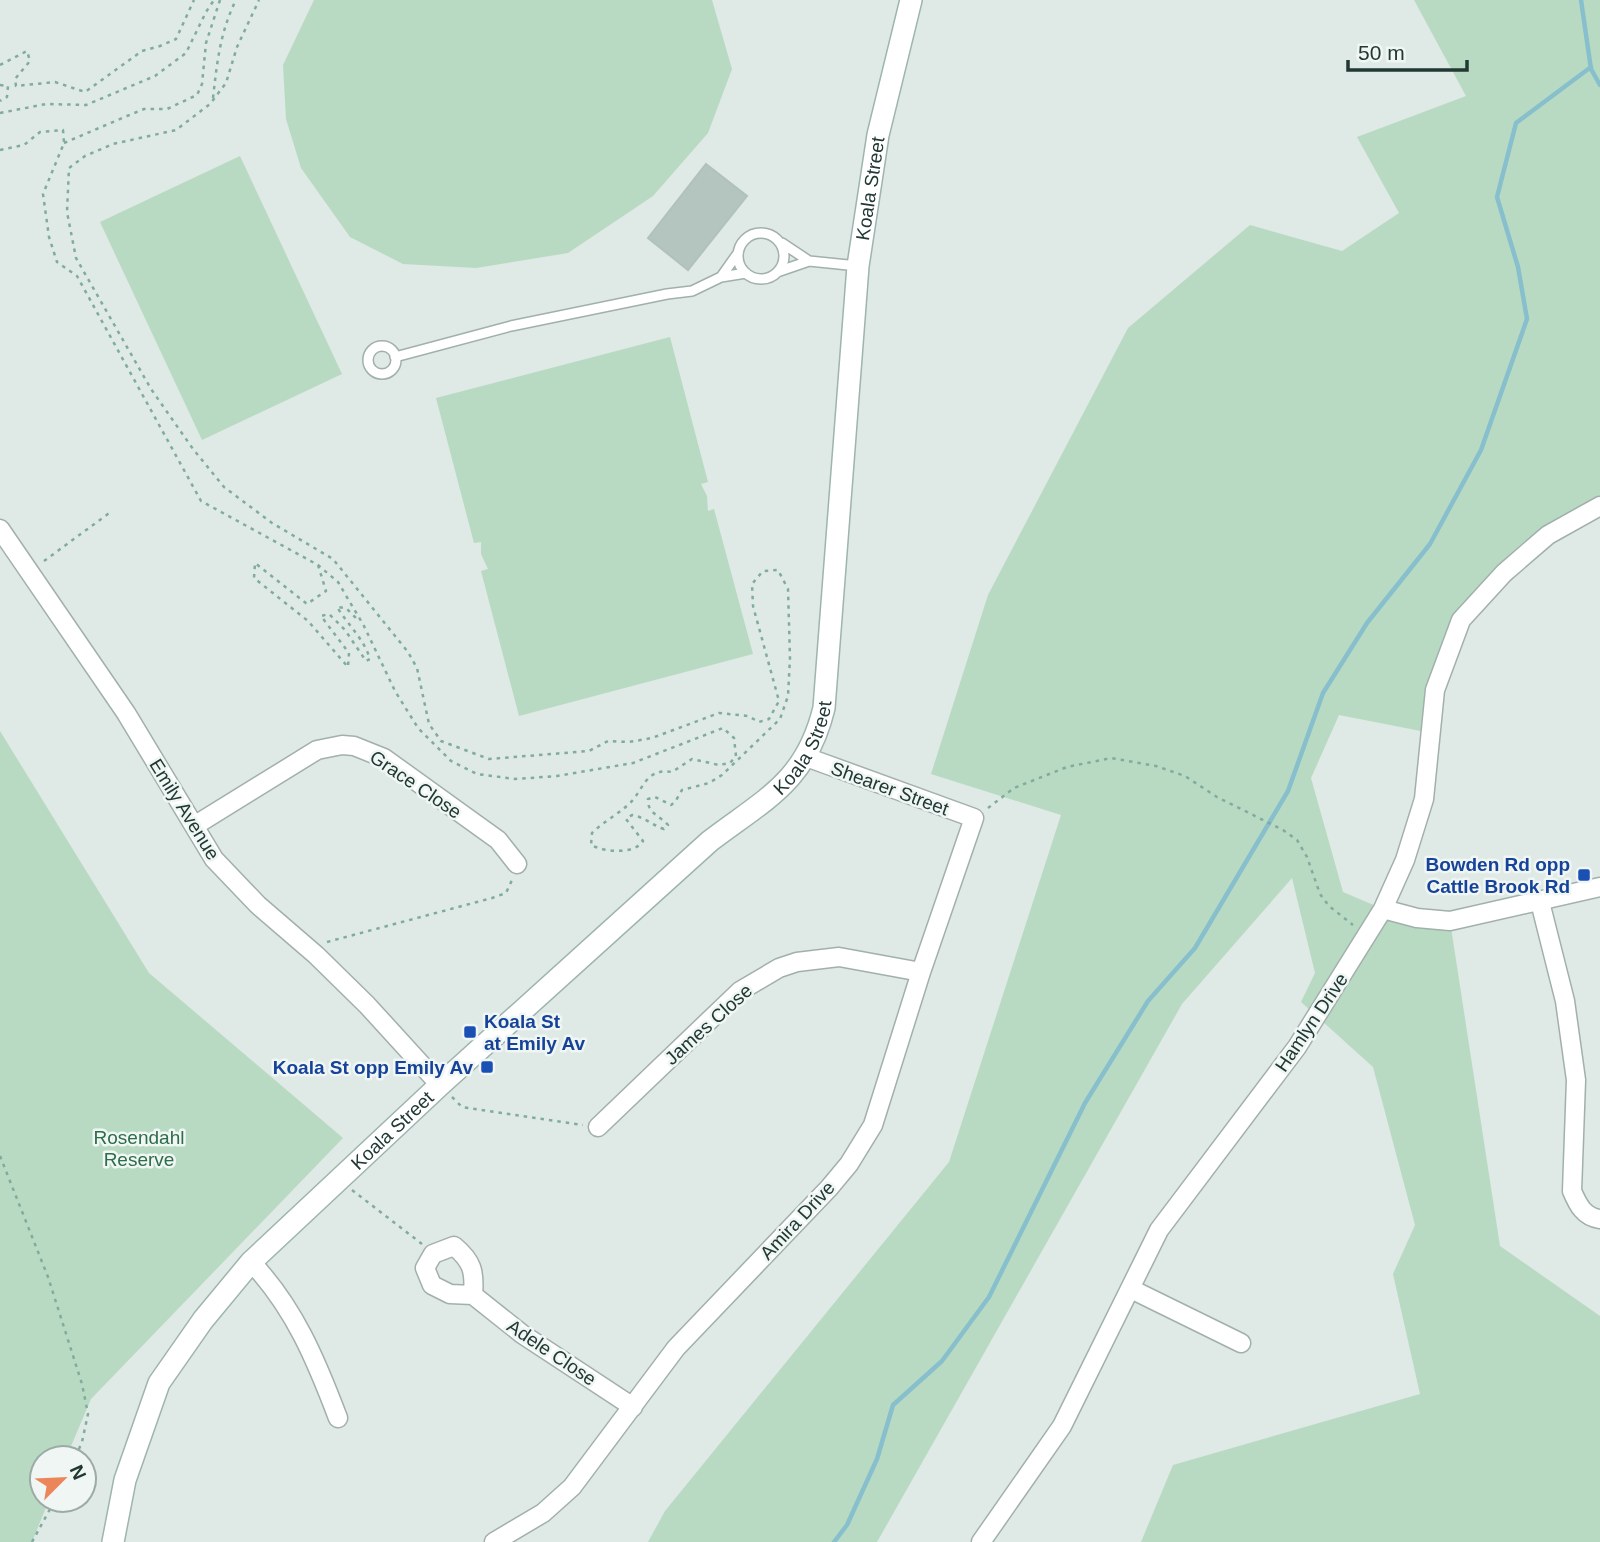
<svg xmlns="http://www.w3.org/2000/svg" width="1600" height="1542" font-family="Arial,sans-serif">
	<rect width="100%" height="100%" fill="#dfe9e5"/>
	<path fill="#b8dac3" d="M314 0H712L732 69 708 133 653 196 568 253 476 268 403 264 350 237 301 168 286 119 283 65Z
		M1414 0H1600V506L1548 535 1461 620 1431 733 1339 715 1311 778 1343 892 1383 909 1450 921 1500 1246 1600 1316V1542H1141L1173 1465 1420 1394 1393 1274 1415 1225 1373 1067 1301 1002 1315 973 1292 878 1182 1004 877 1542H648L665 1511 949 1162 1061 815 931 774 988 595 1128 328 1250 225 1342 251 1399 213 1357 137 1466 96Z
		M240 156 342 374 202 440 100 222Z
		M670 337 708 482 701 484 707 496 708 511 714 509 753 654 519 716 481 571 488 569 481 554V542L474 543 436 398Z
		M0 731 149 973 343 1138 91 1399 66 1458H42V1500H49L32 1542H0Z"/>
	<g fill="none" stroke-linecap="round" stroke-linejoin="round">
		<path stroke="#88bfcd" stroke-width="4.5" d="M1581 0 1591 69 1600 85
			M834 1542 847 1525 877 1459 893 1405 942 1361 989 1297 1085 1103 1148 1001 1195 948 1288 791 1323 693 1367 623 1430 544 1481 450 1527 319 1518 267 1497 197 1516 123 1591 67"/>
	</g>
	<path fill="#b4c4be" stroke="#b1c2bc" stroke-width="2" d="M706 164 747 196 688 270 648 238Z"/>
	<g fill="none" stroke-linecap="round" stroke-linejoin="round">
		<g stroke="#a2b0ac" stroke-width="12">
			<path id="lane" d="M738 256a23 23 0 1 1 46 0a23 23 0 1 1-46 0Z
				M782 243 809 261
				M780 271 809 261 858 266
				M721 277 738 253
				M368 360a14 14 0 1 1 28 0a14 14 0 1 1-28 0Z
				M395 357 511 326 667 294 692 291 721 277 746 273"/>
		</g>
		<g stroke="#a2b0ac" stroke-width="21">
			<path id="street" d="M0 529 126 713 214 859 258 905 316 955 367 1005 440 1085
				M194 826 317 750 342 745 354 746 384 758 498 840 517 864
				M1540 902 1565 1001 1576 1080 1572 1191C1578 1205 1584 1217 1600 1219
				M1383 909 1417 918 1450 921 1600 887
				M598 1127 740 991 779 968 797 962 839 957 921 972
				M251 1262C294 1307 316 1360 338 1418
				M1131 1289 1241 1343
				M473 1295C475 1271 472 1261 454 1246L433 1254 425 1268 432 1285 450 1294 473 1295 522 1334 633 1407
				M494 1542 543 1513 572 1487 676 1348 829 1188 849 1164 873 1125 921 972 974 818 806 757
				M981 1542 1062 1426 1159 1230 1297 1047 1383 909 1405 860 1424 799 1435 690 1461 620 1504 573 1548 535 1600 506"/>
		</g>
		<g stroke="#9eb4ae" stroke-width="24">
			<g id="secondary">
				<path id="s1" d="M113 1542 125 1480 159 1383 203 1320 251 1262 440 1085 710 841C765 799 806 782 824 708L858 266 878 135 911 0"/>
			</g>
		</g>
		<path stroke="#80aca0" stroke-width="2.5" stroke-dasharray="3.5 5" stroke-linecap="butt" d="M0 65 27 51 30 61 15 79 16 86 55 82 85 92 142 51 160 46 176 39 194 0
			M0 85 8 86 7 97 0 101
			M213 98C217 63 220 32 236 0
			M0 113 46 104 86 105 155 76 186 53 206 12 214 0
			M64 143 127 116 144 109H167L197 95 202 84 206 43 220 0
			M0 150 24 145 40 132 63 130 64 143 43 194 49 237 57 262 77 276 201 501 318 565 338 582 364 626 395 691 418 728 451 761 477 774 515 779 557 776 633 763 723 728 734 738 736 756 730 763 719 765 692 759 672 772C663 771 659 771 651 776 644 781 638 795 631 802 619 814 604 821 592 833L591 845C605 852 634 855 643 841L626 819 632 815C644 817 652 825 664 829L668 825C660 816 647 813 648 799L655 797 671 805 675 802 682 790 709 783 722 775 780 719 788 696 790 658 788 589 778 570 763 571 752 584 753 606 779 701 769 719 759 722 748 716 719 713 652 738 629 742 608 741 589 751 489 759 441 741 429 724 417 668 408 652 333 559 272 523 224 487 193 449 151 389 76 258 67 212 69 168 85 156 113 144 176 130 210 104 226 83 237 47 259 0
			M44 561 112 511
			M318 565 326 591 307 604 255 563 254 578 308 621 348 667 349 653 321 616 329 614 345 630 366 661 370 659C364 639 348 625 337 607L346 608 359 621
			M988 808 1014 788 1067 767 1111 758 1156 766 1185 776 1217 797 1283 830 1297 840 1307 857 1320 894 1329 906 1353 925
			M327 942 492 898 506 893 512 880
			M452 1097 462 1107 583 1125
			M0 1156 48 1277 82 1384 88 1414 82 1442 75 1458
			M352 1190 422 1244
			M32 1542 55 1500"/>
		<use href="#lane" stroke="#fff" stroke-width="9"/>
		<use href="#street" stroke="#fff" stroke-width="18"/>
		<use href="#secondary" stroke="#fff" stroke-width="21"/>
	</g>
	<g fill="#1a4fb4" stroke="#eff6f3" stroke-width="2.5">
		<rect x="1577" y="868" width="14" height="14" rx="3.5"/>
		<rect x="463" y="1025" width="14" height="14" rx="3.5"/>
		<rect x="480" y="1060" width="14" height="14" rx="3.5"/>
	</g>
	<g text-anchor="middle" stroke-width="5" stroke-linejoin="round" paint-order="stroke">
		<g font-size="19" fill="#213833" stroke="#eff6f3">
			<text dy="7" stroke="none"><textPath href="#s1" startOffset="1643">Koala Street</textPath></text>
			<text dy="7" stroke="none"><textPath href="#s1" startOffset="1076">Koala Street</textPath></text>
			<text transform="translate(416 784) rotate(34)" y="7">Grace Close</text>
			<text transform="translate(890 788) rotate(20)" y="7">Shearer Street</text>
			<text transform="translate(185 809) rotate(58)" y="7">Emily Avenue</text>
			<text transform="translate(1311 1022) rotate(-56)" y="7">Hamlyn Drive</text>
			<text transform="translate(708 1024) rotate(-42)" y="7">James Close</text>
			<text dy="7" stroke="none"><textPath href="#s1" startOffset="511">Koala Street</textPath></text>
			<text transform="translate(797 1220) rotate(-47)" y="7">Amira Drive</text>
			<text transform="translate(552 1352) rotate(34)" y="7">Adele Close</text>
		</g>
		<g font-size="19" font-weight="bold" fill="#164399" stroke="#eff6f3" text-anchor="end">
			<text x="1570" y="871">Bowden Rd opp<tspan x="1570" dy="22">Cattle Brook Rd</tspan></text>
			<text x="484" y="1028" text-anchor="start">Koala St<tspan x="484" dy="22">at Emily Av</tspan></text>
			<text x="473" y="1074">Koala St opp Emily Av</text>
		</g>
		<g font-size="19" fill="#2d6d49" stroke="#eff6f3">
			<text x="139" y="1144">Rosendahl<tspan x="139" dy="22">Reserve</tspan></text>
		</g>
	</g>
	<g transform="translate(63 1479) rotate(66)"><circle r="33" fill="#eff6f3" stroke="#9daaa6" stroke-width="2"/>
	<path d="M0-5L12 26L0 18L-12 26Z" fill="#ec865a"/>
	<text y="-10" font-size="19" font-weight="bold" text-anchor="middle" fill="#213833">N</text>
	</g>
	<path d="M1348 60v10h119v-10" fill="none" stroke="#213833" stroke-width="3.5"/>
	<text x="1358" y="60" font-size="21" fill="#213833" stroke="#eff6f3" stroke-width="5" paint-order="stroke">50 m</text>
</svg>
